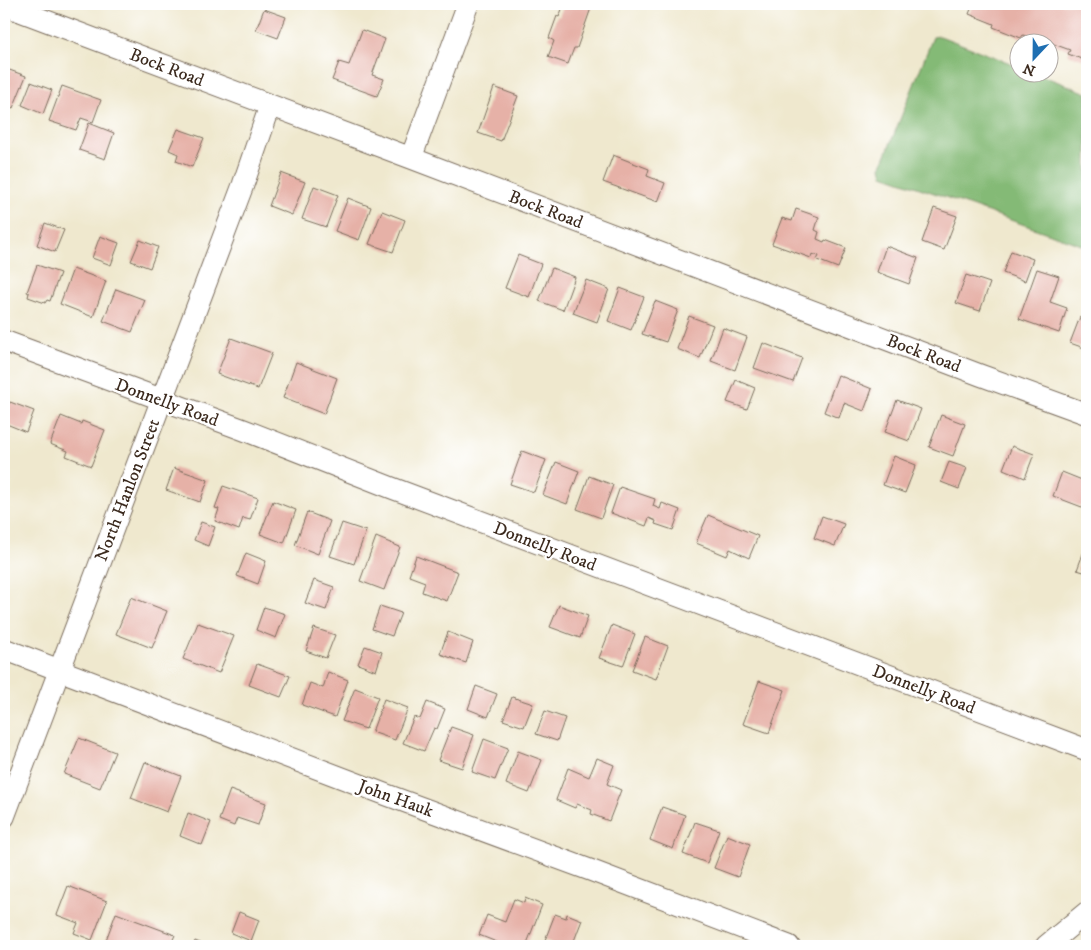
<svg xmlns="http://www.w3.org/2000/svg" width="1091" height="950" font-family="'IM FELL DW Pica',serif">
	<rect width="100%" height="100%" fill="#fff"/>
	<filter id="ink" filterUnits="userSpaceOnUse"><feTurbulence type="fractalNoise" baseFrequency=".02" numOctaves="2"/><feDisplacementMap in="SourceGraphic" scale="10" xChannelSelector="R" yChannelSelector="G"/><feConvolveMatrix kernelMatrix="1 2 1 2 8 2 1 2 1" color-interpolation-filters="sRGB"/></filter>
	<filter id="wash" filterUnits="userSpaceOnUse"><feTurbulence type="fractalNoise" baseFrequency=".0096" numOctaves="4" result="noise"/><feDisplacementMap in="SourceGraphic" scale="20" xChannelSelector="R" yChannelSelector="G"/><feGaussianBlur stdDeviation="1.12" result="paint"/><feColorMatrix in="noise" values="0 0 0 0 0 0 0 0 0 0 0 0 0 0 0 0 0 1.4 0 .05"/><feComposite in="paint" operator="in"/></filter>
	<g filter="url(#wash)">
		<rect width="100%" height="100%" fill="#efe8ce"/>
		<path fill="#84ba76" stroke="#60724a" d="M940 36 1018 66V72L1035 73 1087 93V247L883 175 881 167 933 37Z"/>
		<g id="blocks">
			<path fill="#e6b1a7" d="M564 4H578L591 8 577 48H574L568 64 548 57 554 41 549 38 557 16 559 17Z
				M973 4H1079L1084 6V4H1087V61L1068 54 1070 50 1048 42H1043L1023 35 1021 38 993 27 994 24 969 14Z
				M264 9 286 17 278 38 256 30Z
				M362 30 385 39 372 75 384 79 377 96 332 80 339 62 349 65Z
				M4 68 26 76 13 108 4 104Z
				M31 82 52 90 43 114 22 105Z
				M62 86 101 100 93 122 81 118 76 130 49 121Z
				M494 87 518 96 501 141 478 133Z
				M89 123 114 133 105 159 79 150Z
				M178 129 204 138 192 167 176 161 178 154 169 150Z
				M613 155 649 169 647 176 665 183 658 202 603 182Z
				M281 173 305 182 292 215 269 206Z
				M314 186 338 195 326 227 302 219Z
				M348 198 371 207 359 240 335 231Z
				M934 208 957 216 944 250 922 242Z
				M796 209 819 217 815 230 819 232 817 239 824 242 825 240 846 248 838 268 817 260 819 256 812 254 811 258 772 244 782 218 792 221Z
				M382 211 405 220 393 252 369 244Z
				M45 223 64 230 55 252 37 245Z
				M100 236 119 243 111 265 92 258Z
				M140 240 158 247 150 268 131 261Z
				M886 246 918 258 909 284 877 272Z
				M1011 251 1033 259 1025 281 1003 273Z
				M518 255 541 264 529 297 505 288Z
				M37 265 60 273 50 301 47 300 45 303 28 297 29 293 27 292Z
				M552 268 575 277 563 310 539 301Z
				M73 269 106 281 93 317 60 304Z
				M1037 269 1059 276 1050 302 1067 308 1059 333 1019 319Z
				M966 275 990 283 980 311 956 303Z
				M586 280 609 289 597 322 573 313Z
				M620 288 644 297 631 330 608 321Z
				M116 289 145 300 132 332 103 321Z
				M655 301 678 310 666 342 642 334Z
				M689 316 713 325 700 358 677 349Z
				M1080 317 1087 319V349L1070 343Z
				M723 328 747 337 735 370 711 361Z
				M231 338 272 353 258 389 217 374Z
				M763 343 802 358 793 382 754 368Z
				M296 362 337 378 324 414 283 398Z
				M838 375 872 389 864 411 844 403 839 418 824 412Z
				M736 380 755 388 747 409 727 402Z
				M897 400 921 409 909 441 885 432Z
				M4 402 9 404 10 402 34 411 26 432 4 423Z
				M941 415 965 424 953 456 929 447Z
				M61 416 81 424 82 421 105 430 91 466 66 456 68 451 50 444Z
				M1012 446 1034 454 1025 478 1003 469Z
				M522 451 546 460 534 492 510 484Z
				M894 456 916 465 905 493 883 485Z
				M556 462 579 471 567 504 543 495Z
				M949 462 967 468 959 489 941 482Z
				M174 468 208 480 200 502 166 490Z
				M1062 472 1087 482V509L1053 496Z
				M589 476 613 485 601 518 577 509Z
				M223 486 258 498 250 520 243 518 239 530 215 521 219 509 215 508Z
				M620 487 655 499 653 506 660 509 662 503 680 510 673 530 655 524 656 521 649 518 646 526 611 513Z
				M273 501 296 510 284 543 260 534Z
				M307 512 330 521 318 554 295 545Z
				M708 515 758 536 749 558 730 549 727 556 696 543Z
				M822 516 844 524 835 546 814 538Z
				M201 522 215 527 208 546 194 540Z
				M342 523 366 531 354 564 330 556Z
				M376 537 400 547 384 590 360 581Z
				M1087 543V573L1077 570Z
				M246 553 266 561 258 584 237 576Z
				M416 556 458 572 447 601 422 592 425 582 409 576Z
				M314 580 334 587 326 610 305 603Z
				M131 597 167 611 152 648 116 634Z
				M559 605 588 616 580 638 550 627Z
				M380 606 401 613 392 636 372 629Z
				M264 607 285 614 276 638 256 630Z
				M198 623 234 636 219 673 183 659Z
				M612 625 635 634 623 666 599 658Z
				M314 628 335 635 326 658 306 651Z
				M448 632 473 642 466 663 440 654Z
				M645 637 668 646 656 679 632 670Z
				M365 646 382 652 376 671 358 664Z
				M257 664 290 676 281 697 249 685Z
				M328 672 348 680 335 717 302 705 310 683 323 688Z
				M759 681 785 690 769 733 743 724Z
				M476 686 497 694 488 717 468 709Z
				M355 688 378 697 366 729 342 721Z
				M512 697 533 704 524 727 503 720Z
				M384 699 408 708 395 740 372 732Z
				M427 702 445 709 437 729 434 728 424 751 403 743 414 717 420 719Z
				M545 711 565 718 557 741 536 734Z
				M451 727 474 735 462 768 438 760Z
				M79 738 115 752 100 788 64 774Z
				M484 739 508 748 495 780 472 772Z
				M518 751 542 760 529 793 506 784Z
				M597 758 614 765 607 784 621 790 609 821 591 814 592 810 577 804 575 808 556 800 568 768 589 777Z
				M145 762 181 776 167 812 131 798Z
				M230 790 266 803 258 825 237 818 234 826 219 820Z
				M662 807 685 815 673 849 650 840Z
				M188 813 211 822 202 845 180 836Z
				M695 822 719 830 707 863 683 854Z
				M727 835 750 844 738 877 714 868Z
				M68 886 107 901 92 940 74 933 78 923 57 915Z
				M525 898 542 905 526 946H498L499 943 479 935 487 915 505 922 514 899 524 903Z
				M239 912 259 920 251 941 231 933Z
				M116 913 175 935 170 946H122L106 940Z
				M555 914 566 918 567 914 582 920 572 946H549L551 943 545 940Z
				M195 941 208 946H193Z"/>
		</g>
	</g>
	<g filter="url(#ink)">
		<use href="#blocks" fill-opacity="0" stroke="#7a6c5c" stroke-width="1"/>
		<g fill="none" stroke-linecap="round" stroke-linejoin="round">
			<g stroke="#7a6c5c" stroke-width="23">
				<path id="minor" d="M4 5 411 158 980 375 1087 414
					M411 158 468 4
					M4 341 244 430 392 488 1087 750
					M4 649 387 795 590 870 789 946
					M4 817 243 185 270 106
					M1046 946 1087 912"/>
			</g>
			<use href="#minor" stroke="#fff" stroke-width="21"/>
		</g>
	</g>
	<g text-anchor="middle" stroke-width="4.5" stroke-linejoin="round" paint-order="stroke">
		<g font-size="18" fill="#3b2a1e" stroke="#fff">
			<text transform="translate(167 67) rotate(21)" y="6">Bock Road</text>
			<text transform="translate(546 209) rotate(21)" y="6">Bock Road</text>
			<text transform="translate(924 353) rotate(21)" y="6">Bock Road</text>
			<text transform="translate(167 402) rotate(20)" y="6">Donnelly Road</text>
			<text transform="translate(127 490) rotate(-69)" y="6">North Hanlon Street</text>
			<text transform="translate(545 546) rotate(21)" y="6">Donnelly Road</text>
			<text transform="translate(924 689) rotate(21)" y="6">Donnelly Road</text>
			<text transform="translate(396 798) rotate(20)" y="6">John Hauk</text>
		</g>
	</g>
	<rect width="1091" height="950" fill="none" stroke="#fff" stroke-width="20"/>
	<g transform="translate(1034 58) rotate(202)"><circle r="24" fill="#ffffff" stroke="#b1aaa5"/>
	<path d="M0-4L9 19L0 12L-9 19Z" fill="#1f6fb2"/>
	<text y="-8" font-size="14" font-weight="bold" text-anchor="middle" fill="#3b2a1e">N</text>
	</g>
</svg>
